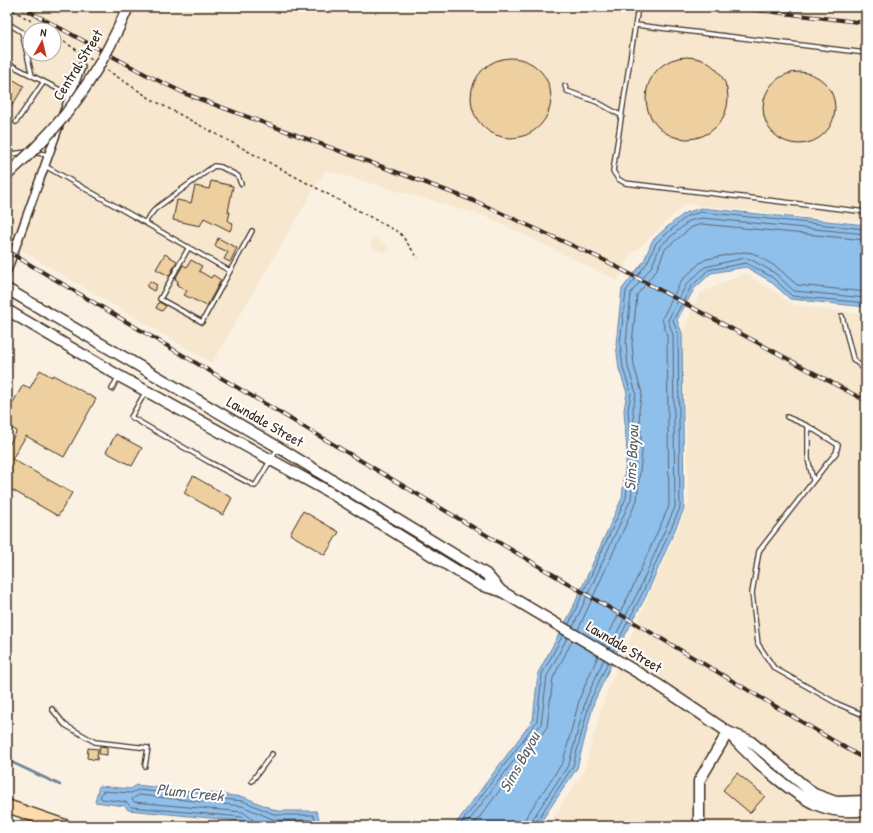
<svg xmlns="http://www.w3.org/2000/svg" width="873" height="833" font-family="'Patrick Hand',sans-serif">
	<rect width="100%" height="100%" fill="#faf1e2"/>
	<filter id="ink" filterUnits="userSpaceOnUse"><feTurbulence type="fractalNoise" baseFrequency=".025" numOctaves="2"/><feDisplacementMap in="SourceGraphic" scale="8" xChannelSelector="R" yChannelSelector="G"/><feConvolveMatrix kernelMatrix="1 2 1 2 8 2 1 2 1" color-interpolation-filters="sRGB"/></filter>
	<g filter="url(#ink)">
		<path fill="#f6e7ce" fill-rule="evenodd" d="M7 7H866V222L685 204 630 256 618 281 488 217 325 170 212 363 7 242ZM30 30H54V54H30Z
			M374 238 389 246 384 253 370 246Z
			M746 273 794 305 866 315V826H548L583 773 605 696 689 503 682 333 700 293Z"/>
		<path fill="#8fbfeb" stroke="#6d8399" d="M701 208 866 225V307L790 299 770 281 746 267 711 273 694 289 677 320 682 333 684 509 646 596 621 643 594 702 577 768 538 826H454L533 720 538 673 571 612 622 498 627 452 624 410 627 393 619 369 616 344 622 289 644 261 652 241 667 227 685 213Z
			M136 785 244 797 277 811H316L322 826H247L241 821 128 810 125 806 95 802 99 786 131 789Z"/>
		<g fill="none" stroke-linecap="round" stroke-linejoin="round">
			<path stroke="#5d6670" stroke-width="1" d="M569 624 626 498 631 452 628 410 631 393 623 368 620 344 626 291 647 263 656 243 687 216 701 212 866 229
				M573 627 631 499 636 452 633 410 636 393 628 367 626 344 631 293 652 266 660 246 689 221 702 218 866 234
				M578 630 637 500 642 452 639 410 642 393 634 366 632 344 637 295 657 269 665 249 692 227 702 224 866 240
				M603 645 632 589 669 506 667 336 662 319 681 281 701 262 707 259 743 252 753 253 778 268 797 285 866 292
				M609 648 638 592 675 507 673 335 668 320 686 285 705 267 744 258 750 259 775 273 794 291 866 298
				M613 651 642 594 680 508 678 334 673 320 691 287 708 270 746 263 772 277 792 296 866 303
				M249 826 248 822 242 817 131 807 126 802 102 799 100 797 103 791 131 793 138 790 243 801 276 815H313L318 826
				M254 826 252 819 243 812 134 802 132 799 139 795 242 806 275 820H309L312 826
				M260 826 262 821 274 826H305
				M459 826 537 721 542 674 563 635
				M465 826 541 724 547 676 567 638
				M473 826 547 727 553 678 572 641
				M524 826 526 817 563 762 580 697 598 656
				M530 826 532 820 569 764 586 699 604 659
				M535 826 536 822 573 766 590 701 608 662"/>
			<path stroke="#6d8399" stroke-width="2.5" d="M7 760 60 785"/>
		</g>
		<path fill="#edcfa0" stroke="#3b2a1e" d="M646 98a41 41 0 1 1 82 0a41 41 0 1 1-82 0Z
			M471 98a40 40 0 1 1 80 0a40 40 0 1 1-80 0Z
			M763 108a36 36 0 1 1 72 0a36 36 0 1 1-72 0Z
			M7 76 24 86 7 114Z
			M211 181 233 186 228 212H230L228 221 233 223 230 231 204 218 200 226 173 220 177 200 191 203 195 186 209 189Z
			M218 238 237 248 230 262 224 259 228 252 215 246Z
			M165 254 177 261 169 276 156 269Z
			M191 260 202 266 199 271 211 278 213 275 221 280 207 306 184 295 187 291 177 285 178 281 175 279 183 265 187 267Z
			M150 281 157 285 154 291 147 287Z
			M159 302 166 306 162 311 156 308Z
			M40 370 52 377 53 375 96 399 64 457 26 436 12 459 72 493 58 516 7 487V448L17 431 7 426V401L12 404 23 385 30 388Z
			M116 434 142 448 132 466 106 452Z
			M193 476 232 498 223 515 184 493Z
			M303 511 339 532 325 555 290 534Z
			M100 746 107 747V755L99 754Z
			M88 748 98 749 97 760 87 758Z
			M737 773 765 796 750 813 723 790Z"/>
		<g fill="none" stroke-linecap="round" stroke-linejoin="round">
			<g stroke="#3b2a1e" stroke-width="6">
				<path id="lane" d="M638 7 613 171 618 179 625 183 866 212
					M7 23 22 32 32 76
					M636 25 866 53
					M7 63 70 95
					M565 86 567 91 597 102 622 116
					M16 122 43 83
					M7 137 9 135
					M33 152 49 155
					M7 159 11 154 27 152
					M45 166 230 271
					M145 222 155 209 214 166 221 167 238 176 241 184
					M189 247 160 299 202 322 252 231
					M842 316 853 359 866 371
					M112 389 118 377
					M146 391 131 417 209 462 255 486 278 448
					M787 417 808 426 838 445 836 453 825 466 759 551 752 593 758 644 774 668 838 704 866 716
					M808 426V459L813 480
					M52 709 65 725 95 742 148 748 145 766
					M252 781 272 754"/>
			</g>
			<g stroke="#3b2a1e" stroke-width="10">
				<path id="street" d="M63 114 81 67
					M7 271 59 126"/>
			</g>
			<g stroke="#3b2a1e" stroke-width="13">
				<path id="secondary" d="M7 289 278 447 486 574 501 591
					M7 310 119 376 329 492 480 585 501 591 657 684 728 732 750 741 814 794 836 802 866 801
					M729 733C747 755 795 797 820 806 835 812 851 812 866 810
					M699 826V781L728 732"/>
			</g>
			<g stroke="#3b2a1e" stroke-width="15">
				<path id="highway" d="M7 806 65 826"/>
			</g>
			<path stroke="#3b2a1e" stroke-width="1.5" stroke-dasharray="3 3" stroke-linecap="butt" d="M8 7 46 30
				M54 35 92 60
				M107 70 151 99 400 233 418 258"/>
			<use href="#lane" stroke="#fff" stroke-width="3.5"/>
			<use href="#street" stroke="#fff" stroke-width="7"/>
			<use href="#secondary" stroke="#fff" stroke-width="10"/>
			<use href="#highway" stroke="#fedbac" stroke-width="12"/>
			<g stroke="#3b2a1e" stroke-width="4">
				<path id="rail" d="M21 7 145 74 186 94 477 202 604 260 866 401
					M732 7 866 23
					M7 251 866 760"/>
			</g>
			<use href="#rail" stroke="#fff" stroke-width="2.5" stroke-dasharray="8" stroke-linecap="butt"/>
			<g stroke="#3b2a1e" stroke-width="13" stroke-linecap="butt">
				<path id="secondary-bridge" d="M7 175C18 164 30 154 40 143 78 105 107 56 128 7"/>
			</g>
			<use href="#secondary-bridge" stroke="#fff" stroke-width="10"/>
		</g>
	</g>
	<g text-anchor="middle" stroke-width="4" stroke-linejoin="round" paint-order="stroke">
		<g font-size="15" fill="#3b2a1e" stroke="#fff">
			<text transform="translate(78 65) rotate(-58)" y="5">Central Street</text>
			<text transform="translate(265 422) rotate(30)" y="5">Lawndale Street</text>
			<text transform="translate(624 647) rotate(31)" y="5">Lawndale Street</text>
		</g>
		<g font-size="16" font-style="italic" fill="#585e66" stroke="#fff">
			<text transform="translate(631 458) rotate(-87)" y="6">Sims Bayou</text>
			<text transform="translate(519 762) rotate(-61)" y="6">Sims Bayou</text>
			<text transform="translate(190 792) rotate(6)" y="6">Plum Creek</text>
		</g>
	</g>
	<rect width="873" height="833" fill="none" stroke="#fff" stroke-width="24"/>
	<rect x="12" y="12" width="849" height="809" fill="none" stroke="#3b2a1e" stroke-width="1.5" filter="url(#ink)"/>
	<g transform="translate(42 42) rotate(8)"><circle r="19" fill="#ffffff" stroke="#b1aaa5"/>
	<path d="M0-3L7 15L0 10L-7 15Z" fill="#c8321e"/>
	<text y="-6" font-size="11" font-weight="bold" text-anchor="middle" fill="#3b2a1e">N</text>
	</g>
</svg>
